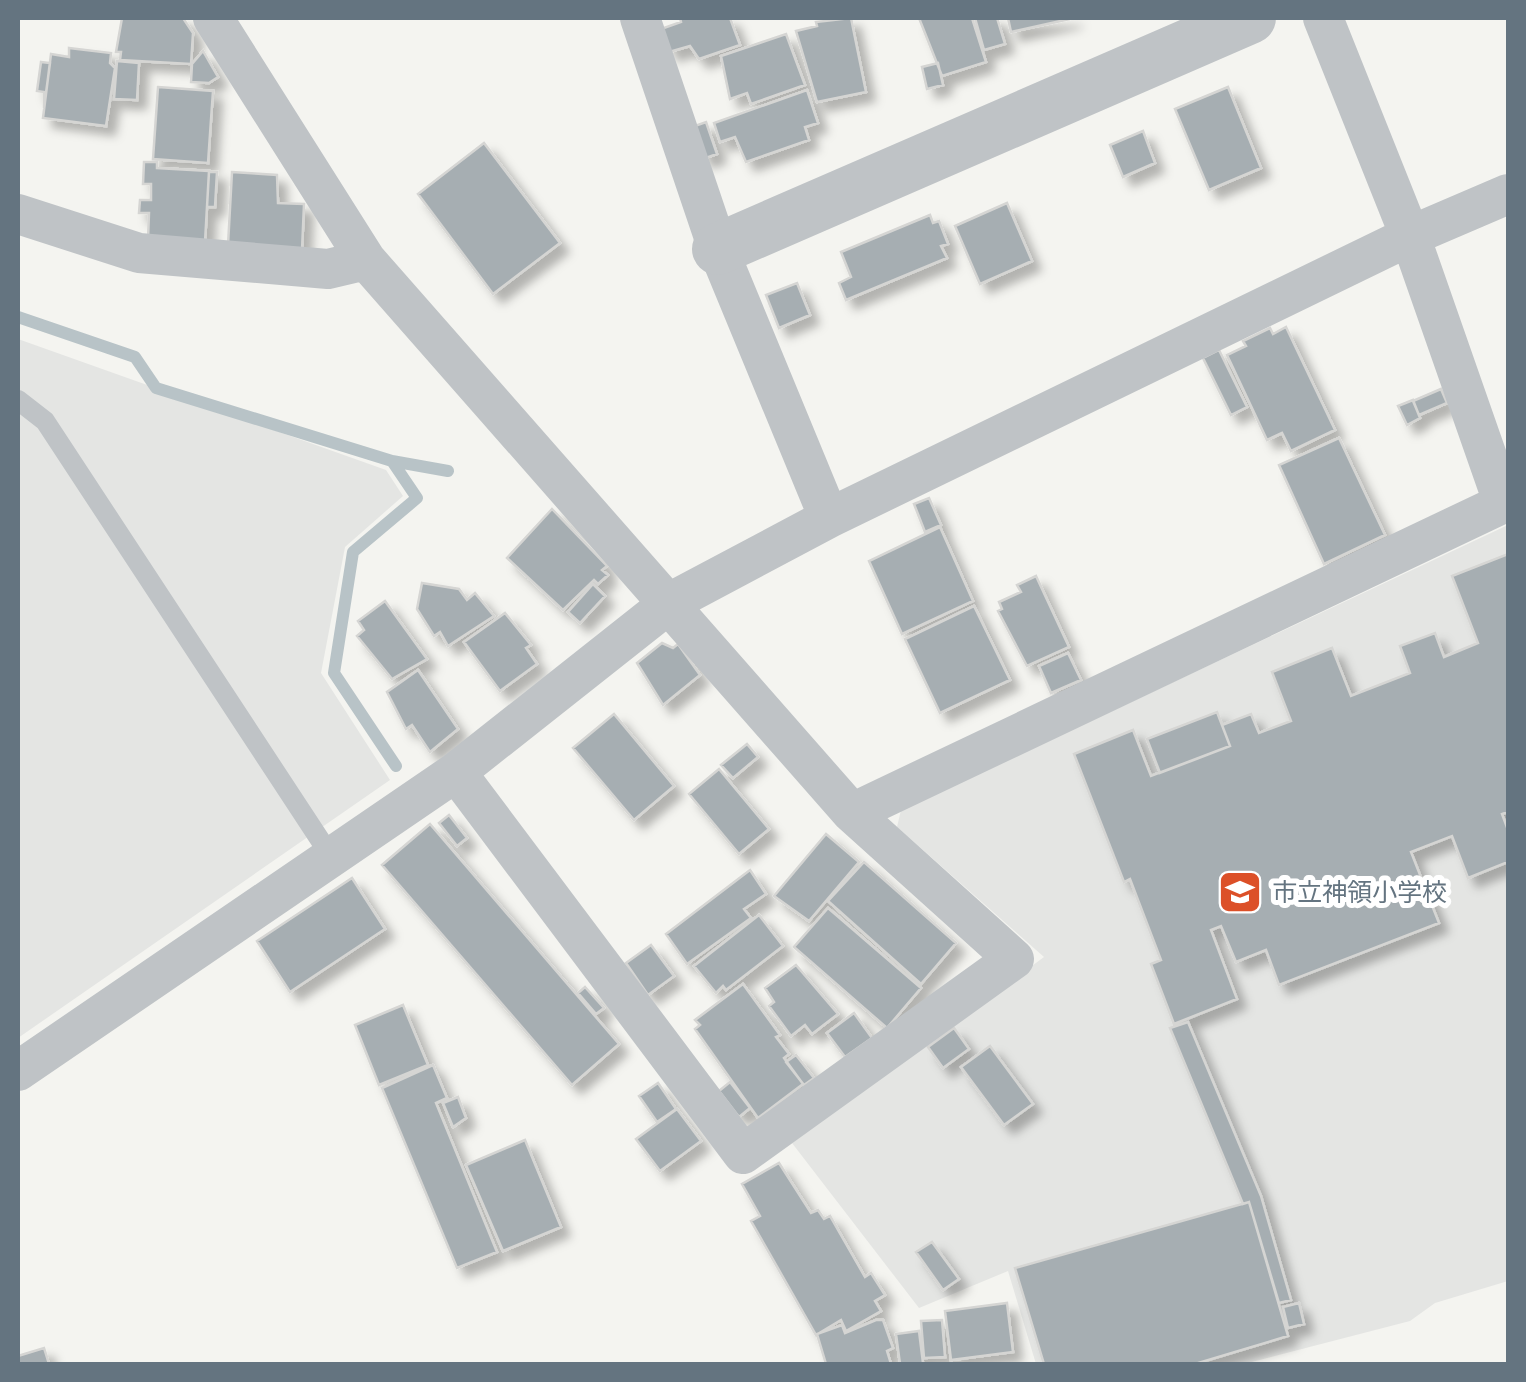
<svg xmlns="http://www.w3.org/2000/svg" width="1526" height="1382" font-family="Mulish,'Noto Sans JP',sans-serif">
	<defs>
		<filter id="shadow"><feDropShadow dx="9" dy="9" stdDeviation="5" flood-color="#0004"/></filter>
	</defs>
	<rect width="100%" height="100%" fill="#f4f4f0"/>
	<path fill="#e4e5e3" d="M18 339 386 470 403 496 345 547 321 673 390 780 18 1038Z
		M1508 525V1281L1435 1303 1410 1321 1244 1364H1036L1008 1271 919 1308 792 1143 1044 957 897 827 901 810Z"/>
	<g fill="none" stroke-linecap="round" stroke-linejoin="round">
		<path stroke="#b8c3c7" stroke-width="12" d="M18 317 135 357 156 388 392 461 448 471
			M392 461 417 498 353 552 334 673 396 766"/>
	</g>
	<path fill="#a6aeb2" stroke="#d5d5d3" stroke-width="2.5" filter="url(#shadow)" d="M122 18H183L193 33 191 64 120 60 121 52H116Z
		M680 18H730L740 45 699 59 690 46 669 52 661 29 681 22Z
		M851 18 866 92 817 102 796 31 817 26 816 22Z
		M919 18H972L986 62 942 76Z
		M975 18H997L1005 44 984 50Z
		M1008 18H1074L1011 32Z
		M786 34 805 85 751 104 747 93 730 99 721 56Z
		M69 48 111 53 110 63 115 68 106 126 43 118 51 54 69 57Z
		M203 51 218 77 209 83 191 82 192 64Z
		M117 61 139 63 137 100 114 99Z
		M41 62 50 63 44 108V92L37 91Z
		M938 63 943 85 927 89 922 67Z
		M158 87 213 91 208 163 153 159Z
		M1228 87 1261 168 1209 190 1175 109Z
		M807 90 818 123 805 127 809 140 746 162 735 137 720 142 714 123Z
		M706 122 717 154 703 159 692 127Z
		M1143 131 1155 163 1123 177 1110 145Z
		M484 143 560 243 493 294 418 194Z
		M144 162H157V168L209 171 205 242 148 240 149 213H139L140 200H151V184H143Z
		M209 172H217L215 207H207Z
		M232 172 277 175 278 203 304 204 302 250 228 245Z
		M1007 203 1032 261 980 284 955 226Z
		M930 215 933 223 939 221 948 244 941 246 947 258 846 300 839 283 851 277 841 252Z
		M797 283 810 315 779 328 766 295Z
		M1286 327 1335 430 1291 451 1282 433 1267 440 1227 355 1246 346 1243 341 1270 328 1273 334Z
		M1219 350 1247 407 1231 415 1203 358Z
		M1441 389 1447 403 1419 415 1413 401Z
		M1413 400 1420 418 1407 425 1398 406Z
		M1339 438 1385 535 1324 564 1279 465Z
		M929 498 941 525 925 532 914 504Z
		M552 509 607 566 602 570 608 575 598 584 594 580 563 610 507 558Z
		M940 527 973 601 902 634 869 561Z
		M1508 554V812L1502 814 1508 830V862L1468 878 1452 836 1411 852 1439 923 1279 985 1266 950 1236 962 1221 926 1211 930 1237 999 1174 1024 1151 964 1161 960 1130 879 1124 882 1074 754 1133 730 1151 776 1230 746 1222 725 1251 714 1259 733 1291 721 1272 672 1332 648 1351 696 1410 673 1400 646 1435 633 1444 657 1478 643 1452 576Z
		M1036 576 1069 647 1027 666 998 611 1002 609 999 602 1021 592 1017 585Z
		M422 583 459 589 467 600 475 593 494 616 448 646 440 632 434 636 417 609Z
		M593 584 605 596 580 623 568 612Z
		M385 601 427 659 392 679 357 636 364 630 358 621Z
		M974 606 1010 680 940 713 905 639Z
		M505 613 531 645 526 648 537 664 500 691 464 642Z
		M662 643 673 648 678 644 700 675 663 705 637 663Z
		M1068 653 1081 680 1051 693 1039 666Z
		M418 670 458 729 430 752 412 725 406 729 387 692Z
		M1217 712 1230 746 1160 773 1147 739Z
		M614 714 674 786 634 820 573 748Z
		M747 744 758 757 733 778 721 765Z
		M719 769 769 829 739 854 689 794Z
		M449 815 467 838 457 846 439 823Z
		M430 824 619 1044 572 1085 382 865Z
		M826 834 859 862 809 921 774 896Z
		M864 862 956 943 921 984 828 901Z
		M750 870 766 894 744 909 751 918 687 964 666 934Z
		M352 878 385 929 290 992 257 941Z
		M828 908 921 988 887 1028 794 947Z
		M759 915 783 946 726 990 723 986 716 993 694 966Z
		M651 945 674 976 648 995 626 963Z
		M796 965 838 1014 812 1034 805 1025 791 1036 769 1006 774 1002 765 988Z
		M743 984 780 1035 776 1037 789 1054 784 1058 803 1084 758 1118 695 1029 700 1025 695 1020Z
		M585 987 604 1008 596 1014 578 993Z
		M403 1005 428 1065 379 1085 355 1025Z
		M854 1013 872 1038 845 1057 827 1033Z
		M1188 1022 1261 1196 1291 1300 1279 1303 1249 1202 1243 1204 1170 1028Z
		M954 1028 969 1049 943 1068 928 1047Z
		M990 1046 1033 1104 1004 1125 961 1067Z
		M796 1055 814 1078 804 1085 786 1062Z
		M433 1065 447 1098 436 1103 497 1252 457 1268 382 1088Z
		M730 1082 750 1108 739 1117 719 1091Z
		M658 1083 676 1109 657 1122 639 1096Z
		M458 1097 466 1118 453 1127 443 1103Z
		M677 1109 701 1141 660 1171 636 1139Z
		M525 1140 561 1227 503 1251 466 1165Z
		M779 1163 811 1213 818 1210 824 1219 830 1216 865 1277 871 1273 885 1295 875 1301 881 1311 846 1331 841 1320 816 1335 751 1221 760 1216 742 1184Z
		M1249 1202 1288 1336 1195 1364H1044L1015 1268Z
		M932 1242 959 1279 943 1290 916 1252Z
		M1007 1303 1013 1352 951 1360 945 1311Z
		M1299 1303 1304 1324 1288 1328 1283 1307Z
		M876 1320H883L893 1348 887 1351 891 1364H826L817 1334 842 1325 845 1333Z
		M942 1320 945 1357 924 1358 921 1321Z
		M919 1331 923 1363 900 1364 896 1334Z
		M44 1348 49 1364H18V1356Z"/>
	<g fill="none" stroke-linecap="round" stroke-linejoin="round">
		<path stroke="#bfc3c6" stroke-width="20" d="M18 400 45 421 330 855"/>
		<path stroke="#bfc3c6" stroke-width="40" d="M213 18 366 260 852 813 1014 959 743 1154 456 772
			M640 18 718 249 829 518
			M1323 18 1410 236 1503 502
			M18 214 139 253 328 269 366 260
			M852 813 1508 501
			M18 1071 456 772 671 602 829 518 1410 236 1508 194"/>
		<path stroke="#bfc3c6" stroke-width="52" d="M718 249 1250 18"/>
	</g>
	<defs>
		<g id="school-square" transform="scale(2.25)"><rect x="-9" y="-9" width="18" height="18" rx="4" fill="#dc5028" stroke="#fff"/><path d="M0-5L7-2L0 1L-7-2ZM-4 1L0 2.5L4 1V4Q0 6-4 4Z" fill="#fff"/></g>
	</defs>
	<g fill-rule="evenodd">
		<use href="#school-square" x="1240" y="892"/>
	</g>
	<g text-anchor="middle" stroke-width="10" stroke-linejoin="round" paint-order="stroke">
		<g font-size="25" fill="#647480" stroke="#fff" text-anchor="start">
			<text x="1272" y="901">市立神領小学校</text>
		</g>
	</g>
	<rect width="1526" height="1382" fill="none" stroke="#647480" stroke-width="40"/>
</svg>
